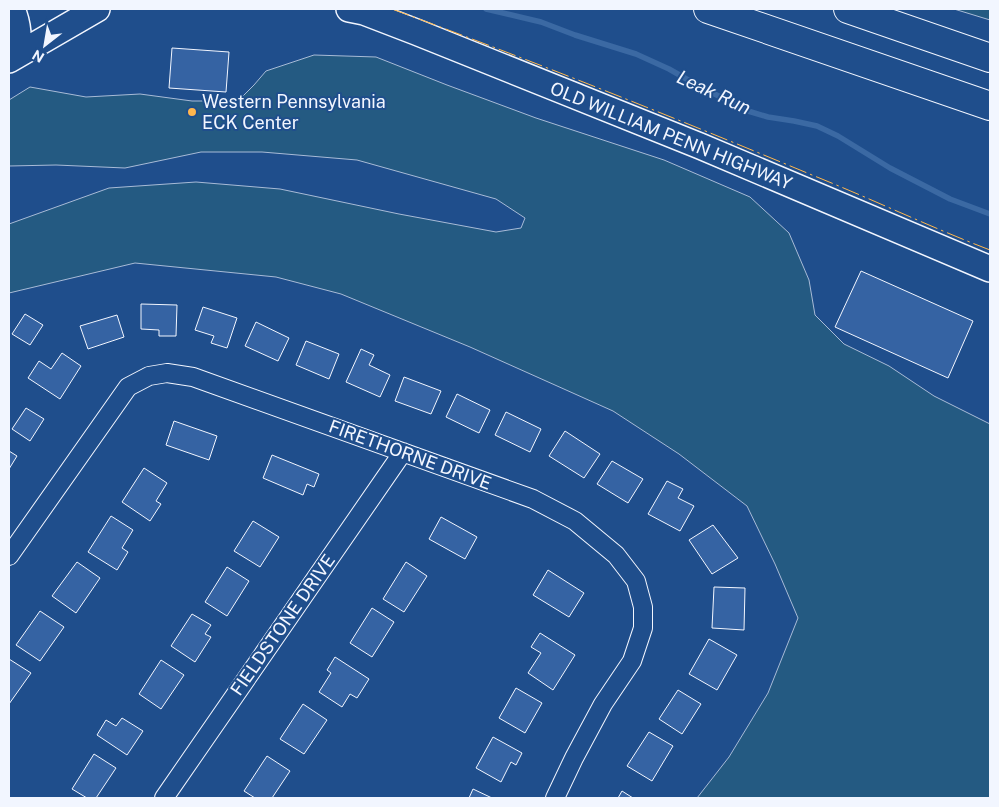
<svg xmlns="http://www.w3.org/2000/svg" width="999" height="807" font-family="'Public Sans',sans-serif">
	<rect width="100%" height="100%" fill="#1f4e8c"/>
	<path fill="#245a82" stroke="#a8bbd7" d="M954 9H990V20Z
		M314 55 376 57 447 85 536 118 664 160 750 197 789 233 809 280 815 315 844 344 889 366 934 396 990 424V798H697L729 757 768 693 798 618 775 564 747 506 679 454 613 411 470 347 341 294 276 277 135 263 9 293V224L109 188 196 182 280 189 399 214 496 232 521 228 525 218 496 199 357 160 262 152H201L125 168 56 165 9 166V100L30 87 86 97 140 94 192 101H238L254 85 266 71Z"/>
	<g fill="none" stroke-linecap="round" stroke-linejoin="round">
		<path stroke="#3b69a3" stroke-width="5.5" d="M486 9 541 22 575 35 636 54 669 69 697 85 748 111 768 117 794 121 817 126 838 136 890 168 950 199 990 214"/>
	</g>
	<path fill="#3563a3" stroke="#f2f6ff" d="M172 48 229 52 226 92 169 88Z
		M861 271 973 321 948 378 835 327Z
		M141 304 177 305 176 336H159V330L141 329Z
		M203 307 237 318 227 348 211 343 214 336 195 330Z
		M25 314 43 325 30 345 12 334Z
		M117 315 124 337 88 349 80 326Z
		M256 322 289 338 278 361 245 346Z
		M306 341 339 354 329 379 296 365Z
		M361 349 374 355 369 365 390 375 380 397 346 382Z
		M62 353 81 366 60 399 28 378 39 361 51 369Z
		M404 377 441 391 431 414 395 401Z
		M457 394 490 410 479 433 446 417Z
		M26 408 44 419 30 441 12 429Z
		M506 412 541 429 530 452 495 435Z
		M174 421 217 436 209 460 166 445Z
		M565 431 600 454 584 478 549 456Z
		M9 451 17 456 9 469Z
		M272 455 319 474 314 487 307 484 303 495 263 478Z
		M612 461 643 479 628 503 597 484Z
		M144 468 167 483 156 501 161 504 150 521 122 502Z
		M667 481 683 489 678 498 694 506 680 531 648 514Z
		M111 516 133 530 122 548 128 552 117 570 88 552Z
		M441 517 477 537 465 559 429 539Z
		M253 521 279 537 260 567 234 551Z
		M713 525 738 558 712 574 689 540Z
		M77 562 100 578 76 613 52 596Z
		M406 562 427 576 404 612 383 599Z
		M227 567 249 581 227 616 205 602Z
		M548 570 584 593 569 617 533 595Z
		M714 587 745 588 744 630 712 628Z
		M372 608 394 622 372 657 350 643Z
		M40 611 64 627 40 661 16 645Z
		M192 614 211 625 205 634 211 637 195 662 171 646Z
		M540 633 575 655 553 690 528 673 541 653 531 647Z
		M709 639 737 655 717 690 689 674Z
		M335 657 369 679 357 698 350 694 342 707 319 692 331 673 327 670Z
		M9 659 31 673 9 704Z
		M161 660 184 675 161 709 139 694Z
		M516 688 542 703 525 733 499 718Z
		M678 690 701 704 682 734 659 719Z
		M303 704 327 720 304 754 280 739Z
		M122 718 143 731 127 755 97 735 106 720 116 726Z
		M649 732 673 746 652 781 627 766Z
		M493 737 522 753 516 765 511 762 501 782 476 768Z
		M94 754 116 768 96 798H87L72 789Z
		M267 756 290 771 272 798H255L244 791Z
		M473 789 492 798H469Z
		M622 791 633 798H618Z"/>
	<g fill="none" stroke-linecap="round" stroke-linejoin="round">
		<g stroke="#f2f6ff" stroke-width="20">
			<path id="street" d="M9 556 128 387 149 376 167 373 193 377 533 499 575 521 616 555 636 581 643 607V628L632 661 603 704 574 758 555 798
				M164 798 403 452"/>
		</g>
		<g stroke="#f2f6ff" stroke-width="28">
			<path id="secondary" d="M12 9C19 25 19 39 17 55
				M349 9 364 12 416 32 700 146 990 269
				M9 60 97 9"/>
		</g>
		<g stroke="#f2f6ff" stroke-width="30">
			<path id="highway" d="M708 9 990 106
				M848 9 990 58"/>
		</g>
		<use href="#street" stroke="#1f4e8c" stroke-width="18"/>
		<use href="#secondary" stroke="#1f4e8c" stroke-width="25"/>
		<use href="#highway" stroke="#1f4e8c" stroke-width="28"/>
		<path stroke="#ffb74d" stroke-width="1" stroke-dasharray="18 4 2.5 4" stroke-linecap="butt" d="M392 9C533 61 673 117 812 175 872 199 930 227 990 250"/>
	</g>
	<circle fill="#ffb74d" stroke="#1f4e8c" stroke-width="2" cx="192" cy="112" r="5"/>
	<g text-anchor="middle" stroke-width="4" stroke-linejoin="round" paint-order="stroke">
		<g font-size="18" fill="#f2f6ff" stroke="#1f4e8c" text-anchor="start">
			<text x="202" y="108">Western Pennsylvania<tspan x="202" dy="21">ECK Center</tspan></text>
		</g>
		<g font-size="18" fill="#f2f6ff" stroke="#1f4e8c">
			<text transform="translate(671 136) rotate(22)" y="6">OLD WILLIAM PENN HIGHWAY</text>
			<text transform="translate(410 455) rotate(20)" y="6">FIRETHORNE DRIVE</text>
			<text transform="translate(283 625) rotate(-55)" y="6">FIELDSTONE DRIVE</text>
		</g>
		<g font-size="19" font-style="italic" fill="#f2f6ff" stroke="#1f4e8c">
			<text transform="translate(714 92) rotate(25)" y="7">Leak Run</text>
		</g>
	</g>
	<rect width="999" height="807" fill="none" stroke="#f2f6ff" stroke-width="20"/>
	<g transform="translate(45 45) rotate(211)" stroke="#1f4e8c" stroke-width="4" paint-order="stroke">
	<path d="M0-4L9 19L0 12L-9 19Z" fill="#f2f6ff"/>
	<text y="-8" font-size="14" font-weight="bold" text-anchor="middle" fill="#f2f6ff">N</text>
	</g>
</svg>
